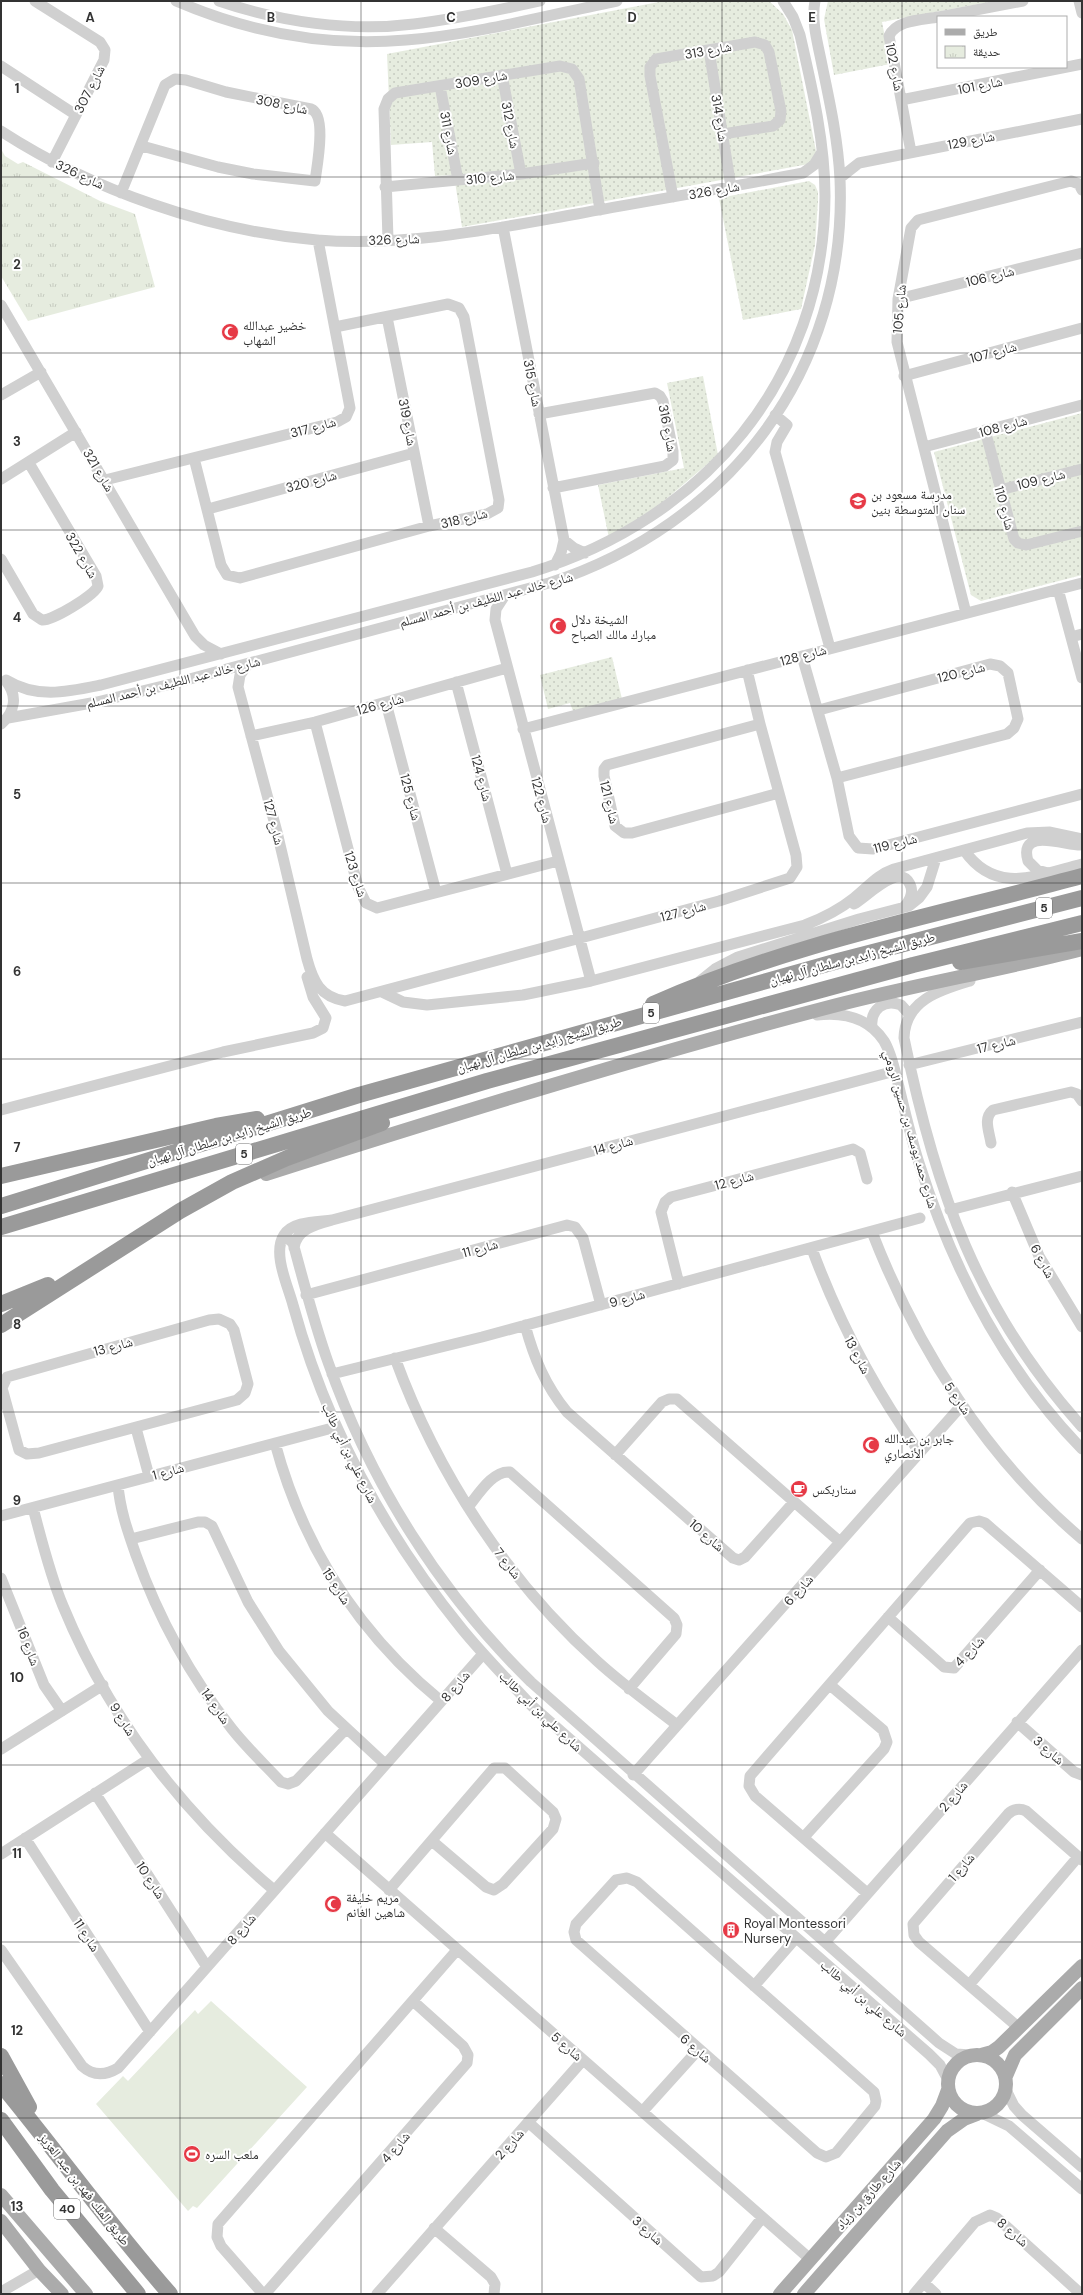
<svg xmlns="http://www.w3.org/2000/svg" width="1083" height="2295" font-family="'DM Sans','Noto Naskh Arabic',sans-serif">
	<defs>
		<pattern id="grass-dots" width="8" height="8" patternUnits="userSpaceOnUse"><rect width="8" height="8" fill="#e6ecdf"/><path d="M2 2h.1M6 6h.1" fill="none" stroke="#c6cbc0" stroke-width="1.8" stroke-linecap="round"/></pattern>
		<pattern id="park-tufts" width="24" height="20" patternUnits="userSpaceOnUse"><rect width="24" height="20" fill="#e6ecdf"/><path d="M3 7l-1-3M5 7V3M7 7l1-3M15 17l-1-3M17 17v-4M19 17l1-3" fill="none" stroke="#c6cbc0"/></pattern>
	</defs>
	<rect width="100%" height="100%" fill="#fff"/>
	<path fill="url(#grass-dots)" d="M664 1H769L783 14 792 30 816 151V157L809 164 462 227 454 175 435 176 432 142 391 145 387 54Z
		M828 1H995L882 22 890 64 834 75 824 19Z
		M809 181 815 185 818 192V201L815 245 801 309 743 320 719 198Z
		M703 376 718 455 651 512 609 538 598 485 684 468 667 383Z
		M1082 413V575L981 601 971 595 934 452Z
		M612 657 622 699 573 711 570 703 548 709 540 675Z"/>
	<path fill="url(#park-tufts)" d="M1 149 5 156 18 164 23 162 100 201 135 214 155 287 28 321 1 276Z"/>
	<path fill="#e6ecdf" d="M211 2001 307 2087 197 2208 193 2206 188 2211 96 2104 123 2076 128 2081 195 2010 198 2014Z"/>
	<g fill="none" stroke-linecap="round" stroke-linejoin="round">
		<path stroke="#d0d0d0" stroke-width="11" d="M35 1 100 42 105 50 104 60 52 162
			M176 1C248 32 327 47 406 40 474 35 549 15 617 1
			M219 1C280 22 350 32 414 24 456 19 499 10 540 1
			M1079 1 1082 13
			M939 17 1023 1
			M709 50 731 187
			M1 66 76 115
			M502 75 521 174
			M440 86 458 180
			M901 100 1082 64
			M1 131C92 190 209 231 317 240 405 247 492 229 577 214 653 200 728 188 803 173L814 165 822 152
			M911 152 889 36C896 20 922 20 938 17
			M840 178 859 163 1082 119
			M385 187 521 174 594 163
			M121 193 165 85 175 79 186 80 226 92 311 109C327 115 317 166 315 181L253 174 218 167 142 146
			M673 197 650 76V67L656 59 755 42 765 45 769 52 781 111 780 120 773 126 723 134
			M503 227 564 540 561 553 555 565
			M388 240 384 109 388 99 395 93 560 66 572 69 579 79 600 210
			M898 299 1082 253
			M1 305 195 636 204 645 221 654
			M387 317 429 526
			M904 376 1082 328
			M1 395 41 372
			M539 414 655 393 660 396 663 401 673 451V460L665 466 553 488
			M775 415 787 425 777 442 775 452 830 648
			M985 430 1014 539 1018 543 1026 545 1082 531
			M924 447 1082 405
			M194 458 221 565 227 575 240 578 429 526 487 514 498 508 499 500 464 317 459 308 448 304 335 327
			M1 479 76 432
			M105 480 337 422 346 417 350 408 318 240
			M1000 490 1082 469
			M208 509 414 453
			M564 540 574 548 585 553
			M1 559 33 614 42 620C52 621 95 595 98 586L96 576 29 463
			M1058 589 1082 678
			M505 595 496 609 495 620 591 981
			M966 613 897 342 898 299 911 228 918 220 1071 181 1079 184 1082 190
			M1071 637 1082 634
			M802 656 837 778 849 836 858 848 873 849 1082 794
			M249 663 240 675 238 687 277 832 307 959C313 981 320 997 345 1001L719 901 790 878 797 867 796 855 760 724 747 670
			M6 680C37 699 67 692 101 685L532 572C704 519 824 380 825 196 825 142 812 87 800 35L793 17 783 1
			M456 682 507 874
			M386 703 436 892
			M819 710 990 664 1000 666 1008 673 1018 719 1014 728 1007 734 837 778
			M8 718 97 702 171 684 549 583C728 525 848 371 840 179 838 140 830 103 822 65 818 44 811 22 815 1
			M315 722 358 887 366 903 377 908 558 861
			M1 724C15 712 18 696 6 681
			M760 724 607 765 604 769V776L615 826 624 833H632L779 793
			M523 729 1082 583
			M251 736 315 722 507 668
			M964 850C996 896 1038 875 1082 864
			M1048 873 1037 870 1028 861C1018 827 1064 845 1080 845
			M854 904C867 897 902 859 911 887 913 894 909 902 904 907
			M700 981 715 969 738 957 859 919 909 906 919 898 927 887 936 858
			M970 981C940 990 905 1000 904 1038 935 1189 977 1310 1082 1427
			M382 992 403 1002 427 1005 523 995 591 981 805 925C823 918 839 910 854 898 868 887 877 875 894 869L1027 833 1050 832 1082 839
			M817 1015C843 1012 869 1018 884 1041 892 1054 895 1072 899 1087 905 1112 911 1138 919 1163 953 1270 1003 1368 1082 1449
			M872 1027C870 1010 884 998 901 1005L910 1015
			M909 1065 1082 1022
			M1 1110 223 1052 313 1033 323 1028 326 1018 313 997 307 977
			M991 1143C989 1131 983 1118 993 1110L1071 1092 1077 1094 1082 1101
			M1012 1192 1039 1256 1082 1327
			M950 1210 1082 1176
			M332 1220C317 1222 293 1221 284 1235 272 1253 288 1286 293 1305 326 1425 384 1533 462 1629 484 1656 508 1680 532 1706L929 2054 940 2065 948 2080
			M872 1232C917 1348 986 1458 1082 1539
			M282 1240 288 1238 293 1243C304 1283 314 1323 328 1362 370 1482 440 1593 531 1682L939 2043 956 2054 971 2055
			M294 1248C296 1229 317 1224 332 1220L895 1071
			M812 1249C839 1322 874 1389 920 1453
			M679 1284 661 1212 665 1202 671 1197 853 1149 860 1153 867 1179
			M306 1295 567 1225 575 1227 583 1238 601 1305
			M219 1319 230 1324 234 1330 248 1384 245 1393 237 1400 39 1453 27 1454 19 1450 2 1388 7 1377 209 1320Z
			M525 1325C534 1358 545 1385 567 1412L733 1558 739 1560 745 1557 794 1502
			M395 1358C437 1473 506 1579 597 1661 622 1684 650 1704 677 1725
			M332 1374 482 1337 920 1218
			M136 1428 149 1476
			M275 1443C303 1547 358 1633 441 1701
			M615 1455 662 1402 669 1399H677L840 1542
			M118 1485C120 1510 128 1532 136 1555 158 1617 191 1677 232 1729 247 1748 265 1765 281 1782L288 1784 296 1781 346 1729
			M468 1507C478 1495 493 1470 510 1472L674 1618 677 1625 676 1634 629 1689
			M33 1508C42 1541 50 1575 63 1606 109 1718 183 1813 274 1890
			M1 1516 336 1427
			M131 1539 198 1522H205L212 1526 248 1602 279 1651 328 1711 385 1764
			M1 1578 44 1685 62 1711
			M888 1617 944 1667 954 1668 1040 1570
			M1017 1722 1074 1772 1082 1775
			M1 1749 103 1685
			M633 1775 962 1405
			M95 1793 207 1967
			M325 1833 810 2259
			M804 1837 884 1749 887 1742 883 1730 830 1685
			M25 1838 150 2032
			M1 1854 149 1759
			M627 1878 637 1882 874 2092 876 2101 875 2106 836 2153 826 2157 817 2153 576 1940 574 1932 576 1924 616 1880Z
			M389 1890 494 1768H505L553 1812 556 1819 553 1829 503 1884 494 1890 486 1887 432 1841
			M867 1893 755 1796 749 1786 750 1776 970 1523 979 1521 985 1523 1082 1607
			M825 1942 1082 1650
			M1 1950 82 2066C93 2076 105 2076 118 2068L483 1654
			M969 1985 1078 1857
			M754 1986 796 1938
			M1018 2027 919 1942 914 1935 913 1924 1008 1814C1013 1809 1020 1808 1026 1811L1082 1860
			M1006 2090 1014 2106 1022 2115 1082 2167
			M642 2112 698 2050
			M982 2113 1009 2126 1082 2189
			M528 2122 701 2277 713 2276 719 2272 762 2218
			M434 2228 491 2277 495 2284 494 2294
			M924 2283 936 2294
			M1 2292 39 2270
			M263 2294 221 2246 217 2237 218 2224 457 1950
			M265 2294 467 2063 468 2055 463 2046 413 2001
			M377 2294 583 2060
			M914 2294 975 2222 990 2215 997 2218 1081 2294"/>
		<path stroke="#ababab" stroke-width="14" d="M266 1174C455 1114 645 1055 837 1005 918 984 1001 970 1082 949
			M948 2084a29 29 0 1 1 58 0a29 29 0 1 1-58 0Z
			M981 2055 992 2052 999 2047 1082 1966
			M1006 2076 1015 2055 1082 1988
			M1 2195 86 2294
			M1 2221 39 2270 62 2294
			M780 2294 934 2119 942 2106 948 2090
			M804 2294 947 2131 964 2119 977 2114"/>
		<path stroke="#9a9a9a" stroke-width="16" d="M960 962 1082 941
			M653 1004C790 943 938 915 1082 876
			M1 1176 216 1126 257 1119
			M1 1206 359 1095 838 961 1082 898
			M1 1227 487 1081 913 965 1082 923
			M1 1304 48 1285
			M1 1325 180 1211 232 1182 287 1158 382 1123
			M1 2056 29 2107
			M1 2084C58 2153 111 2227 170 2294
			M1 2120 52 2190 138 2294"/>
	</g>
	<path fill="none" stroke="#333" stroke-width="1" stroke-opacity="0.55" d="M180 1V2294M361 1V2294M542 1V2294M722 1V2294M902 1V2294M1 177H1082M1 353H1082M1 530H1082M1 706H1082M1 883H1082M1 1059H1082M1 1236H1082M1 1412H1082M1 1589H1082M1 1765H1082M1 1942H1082M1 2118H1082"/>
	<defs>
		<g id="mosque-disc" transform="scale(0.9)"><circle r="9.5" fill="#e63946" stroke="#fff"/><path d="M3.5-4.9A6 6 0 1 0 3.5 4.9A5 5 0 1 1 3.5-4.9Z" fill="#fff"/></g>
		<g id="school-disc" transform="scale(0.9)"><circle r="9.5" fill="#e63946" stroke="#fff"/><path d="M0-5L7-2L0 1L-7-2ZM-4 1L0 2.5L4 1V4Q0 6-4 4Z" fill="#fff"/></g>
		<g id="cafe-disc" transform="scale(0.9)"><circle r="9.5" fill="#e63946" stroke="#fff"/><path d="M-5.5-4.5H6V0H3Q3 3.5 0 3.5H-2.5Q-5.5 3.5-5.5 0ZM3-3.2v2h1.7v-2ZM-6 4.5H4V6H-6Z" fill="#fff"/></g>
		<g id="building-disc" transform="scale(0.9)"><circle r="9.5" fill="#e63946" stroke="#fff"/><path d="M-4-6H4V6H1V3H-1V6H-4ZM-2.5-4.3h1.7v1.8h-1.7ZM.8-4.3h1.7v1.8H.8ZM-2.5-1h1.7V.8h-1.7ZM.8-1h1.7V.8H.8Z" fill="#fff"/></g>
		<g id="stadium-disc" transform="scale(0.9)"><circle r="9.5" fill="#e63946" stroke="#fff"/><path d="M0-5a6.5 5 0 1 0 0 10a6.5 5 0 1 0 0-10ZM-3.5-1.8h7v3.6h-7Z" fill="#fff"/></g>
	</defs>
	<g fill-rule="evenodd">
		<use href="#mosque-disc" x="230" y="332"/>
		<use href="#school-disc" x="858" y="501"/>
		<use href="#mosque-disc" x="558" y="626"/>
		<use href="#mosque-disc" x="871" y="1445"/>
		<use href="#cafe-disc" x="799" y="1489"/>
		<use href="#mosque-disc" x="333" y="1904"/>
		<use href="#building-disc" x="731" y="1930"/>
		<use href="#stadium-disc" x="192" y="2154"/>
	</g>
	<g text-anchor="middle" stroke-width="4" stroke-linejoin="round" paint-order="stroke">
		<g fill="#fff" stroke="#707070" stroke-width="1">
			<rect x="1036" y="898" width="16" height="20" rx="3"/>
			<rect x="643" y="1003" width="16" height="20" rx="3"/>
			<rect x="236" y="1144" width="16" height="20" rx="3"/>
			<rect x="54" y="2199" width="26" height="20" rx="3"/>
		</g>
		<g font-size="12" font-weight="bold" fill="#333">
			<text x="1044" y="912">5</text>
			<text x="651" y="1017">5</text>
			<text x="244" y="1158">5</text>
			<text x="67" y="2213">40</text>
		</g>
		<g font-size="13" fill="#333" stroke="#fff">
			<text transform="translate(708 50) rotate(-10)" y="5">شارع 313</text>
			<text transform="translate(895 67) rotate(79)" y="5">شارع 102</text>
			<text transform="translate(481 79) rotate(-10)" y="5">شارع 309</text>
			<text transform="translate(980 85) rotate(-11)" y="5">شارع 101</text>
			<text transform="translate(89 89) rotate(-63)" y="5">شارع 307</text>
			<text transform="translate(282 104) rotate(12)" y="5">شارع 308</text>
			<text transform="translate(720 118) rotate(81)" y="5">شارع 314</text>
			<text transform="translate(511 125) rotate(79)" y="5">شارع 312</text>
			<text transform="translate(449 133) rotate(79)" y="5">شارع 311</text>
			<text transform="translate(971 140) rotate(-11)" y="5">شارع 129</text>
			<text transform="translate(80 174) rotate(25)" y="5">شارع 326</text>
			<text transform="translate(490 177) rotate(-6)" y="5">شارع 310</text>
			<text transform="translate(714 190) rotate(-10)" y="5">شارع 326</text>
			<text transform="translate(394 239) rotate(-2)" y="5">شارع 326</text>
			<text transform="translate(990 276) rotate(-14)" y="5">شارع 106</text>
			<text transform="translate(899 309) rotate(-85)" y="5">شارع 105</text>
			<text transform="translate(993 352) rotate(-15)" y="5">شارع 107</text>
			<text transform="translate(533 383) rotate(79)" y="5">شارع 315</text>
			<text transform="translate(408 422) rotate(79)" y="5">شارع 319</text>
			<text transform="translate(1003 426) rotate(-15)" y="5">شارع 108</text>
			<text transform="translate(313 427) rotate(-15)" y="5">شارع 317</text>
			<text transform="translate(668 428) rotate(79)" y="5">شارع 316</text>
			<text transform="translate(99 470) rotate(59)" y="5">شارع 321</text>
			<text transform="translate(1041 479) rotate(-14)" y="5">شارع 109</text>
			<text transform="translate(311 481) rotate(-15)" y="5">شارع 320</text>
			<text transform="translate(1005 508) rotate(75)" y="5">شارع 110</text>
			<text transform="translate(464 518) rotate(-14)" y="5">شارع 318</text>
			<text transform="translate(82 555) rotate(60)" y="5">شارع 322</text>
			<text transform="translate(486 599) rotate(-15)" y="5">شارع خالد عبد اللطيف بن أحمد المسلم</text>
			<text transform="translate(803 655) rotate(-15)" y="5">شارع 128</text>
			<text transform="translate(961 672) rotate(-14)" y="5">شارع 120</text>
			<text transform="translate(173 682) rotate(-14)" y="5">شارع خالد عبد اللطيف بن أحمد المسلم</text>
			<text transform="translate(380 704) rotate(-15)" y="5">شارع 126</text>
			<text transform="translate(482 778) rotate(75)" y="5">شارع 124</text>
			<text transform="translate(411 797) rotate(75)" y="5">شارع 125</text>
			<text transform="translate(542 800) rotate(75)" y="5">شارع 122</text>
			<text transform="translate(610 802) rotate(76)" y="5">شارع 121</text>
			<text transform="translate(274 822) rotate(75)" y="5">شارع 127</text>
			<text transform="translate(895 843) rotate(-14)" y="5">شارع 119</text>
			<text transform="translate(356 874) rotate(72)" y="5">شارع 123</text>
			<text transform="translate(683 911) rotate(-15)" y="5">شارع 127</text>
			<text transform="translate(852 958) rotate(-15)" y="5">طريق الشيخ زايد بن سلطان آل نهيان</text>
			<text transform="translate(539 1044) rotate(-16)" y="5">طريق الشيخ زايد بن سلطان آل نهيان</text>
			<text transform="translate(996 1044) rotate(-14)" y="5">شارع 17</text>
			<text transform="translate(911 1129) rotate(74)" y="5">شارع حمد يوسف بن حسين الرومي</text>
			<text transform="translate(229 1136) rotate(-17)" y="5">طريق الشيخ زايد بن سلطان آل نهيان</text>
			<text transform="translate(613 1145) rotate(-15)" y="5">شارع 14</text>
			<text transform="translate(734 1180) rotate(-15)" y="5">شارع 12</text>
			<text transform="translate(480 1248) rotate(-15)" y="5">شارع 11</text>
			<text transform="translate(1043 1261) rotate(62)" y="5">شارع 6</text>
			<text transform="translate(627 1298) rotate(-15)" y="5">شارع 9</text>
			<text transform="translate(113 1346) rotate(-15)" y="5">شارع 13</text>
			<text transform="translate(858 1355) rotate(62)" y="5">شارع 13</text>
			<text transform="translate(958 1398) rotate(55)" y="5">شارع 5</text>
			<text transform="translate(350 1453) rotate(64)" y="5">شارع علي بن أبي طالب</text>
			<text transform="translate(168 1471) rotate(-15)" y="5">شارع 1</text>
			<text transform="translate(707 1535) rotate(41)" y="5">شارع 10</text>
			<text transform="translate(508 1563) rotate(52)" y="5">شارع 7</text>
			<text transform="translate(337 1586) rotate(57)" y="5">شارع 15</text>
			<text transform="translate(798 1590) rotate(-48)" y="5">شارع 6</text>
			<text transform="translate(29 1646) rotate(69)" y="5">شارع 16</text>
			<text transform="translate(969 1651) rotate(-46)" y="5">شارع 4</text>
			<text transform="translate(455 1686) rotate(-49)" y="5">شارع 8</text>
			<text transform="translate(216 1706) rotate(55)" y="5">شارع 14</text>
			<text transform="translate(541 1711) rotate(44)" y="5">شارع علي بن أبي طالب</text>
			<text transform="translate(123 1719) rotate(58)" y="5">شارع 9</text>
			<text transform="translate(1049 1750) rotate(41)" y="5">شارع 3</text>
			<text transform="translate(953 1796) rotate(-49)" y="5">شارع 2</text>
			<text transform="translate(961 1867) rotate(-49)" y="5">شارع 1</text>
			<text transform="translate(151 1880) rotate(57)" y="5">شارع 10</text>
			<text transform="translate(241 1929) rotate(-49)" y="5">شارع 8</text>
			<text transform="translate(87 1935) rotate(57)" y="5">شارع 11</text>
			<text transform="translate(864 1998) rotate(41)" y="5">شارع علي بن أبي طالب</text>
			<text transform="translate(567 2046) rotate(41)" y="5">شارع 5</text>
			<text transform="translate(696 2048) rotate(41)" y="5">شارع 6</text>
			<text transform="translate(509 2144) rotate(-48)" y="5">شارع 2</text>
			<text transform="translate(395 2147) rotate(-49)" y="5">شارع 4</text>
			<text transform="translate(85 2189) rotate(52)" y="5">طريق الملك فهد بن عبد العزيز</text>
			<text transform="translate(868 2194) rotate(-48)" y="5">شارع طارق بن زياد</text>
			<text transform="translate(648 2230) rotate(42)" y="5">شارع 3</text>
			<text transform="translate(1013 2232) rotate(41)" y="5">شارع 8</text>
		</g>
		<g font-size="13" fill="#333" stroke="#fff" text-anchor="start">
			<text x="243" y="330">خضير عبدالله<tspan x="243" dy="15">الشهاب</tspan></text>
			<text x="871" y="499">مدرسة مسعود بن<tspan x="871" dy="15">سنان المتوسطة بنين</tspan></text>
			<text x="571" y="624">الشيخة دلال<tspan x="571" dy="15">مبارك مالك الصباح</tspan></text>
			<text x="884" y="1443">جابر بن عبدالله<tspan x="884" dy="15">الأنصاري</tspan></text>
			<text x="812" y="1494">ستاربكس</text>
			<text x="346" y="1902">مريم خليفة<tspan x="346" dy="15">شاهين الغانم</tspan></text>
			<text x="744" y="1928">Royal Montessori<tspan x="744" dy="15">Nursery</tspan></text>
			<text x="205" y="2159">ملعب السره</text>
		</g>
	</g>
	<g font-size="13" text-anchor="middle" font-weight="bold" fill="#333" stroke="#fff" stroke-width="4" stroke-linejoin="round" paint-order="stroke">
		<text x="90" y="22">A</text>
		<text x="271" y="22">B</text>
		<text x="451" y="22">C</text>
		<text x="632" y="22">D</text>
		<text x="812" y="22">E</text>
		<text x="17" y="93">1</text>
		<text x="17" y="269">2</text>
		<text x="17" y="446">3</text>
		<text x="17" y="622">4</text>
		<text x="17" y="799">5</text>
		<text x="17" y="976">6</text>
		<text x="17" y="1152">7</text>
		<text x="17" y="1329">8</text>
		<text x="17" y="1505">9</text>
		<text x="17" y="1682">10</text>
		<text x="17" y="1858">11</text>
		<text x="17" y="2035">12</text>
		<text x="17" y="2211">13</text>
	</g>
	<rect width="1083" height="2295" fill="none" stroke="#333333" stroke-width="4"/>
	<rect x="937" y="16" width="130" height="52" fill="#ffffff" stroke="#adadad"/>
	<rect x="945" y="29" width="20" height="6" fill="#ababab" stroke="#adadad"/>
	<text x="973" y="36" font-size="12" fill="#333333">طريق</text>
	<rect x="945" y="46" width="20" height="12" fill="url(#park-tufts)" stroke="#adadad"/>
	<text x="973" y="56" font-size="12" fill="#333333">حديقة</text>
</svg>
